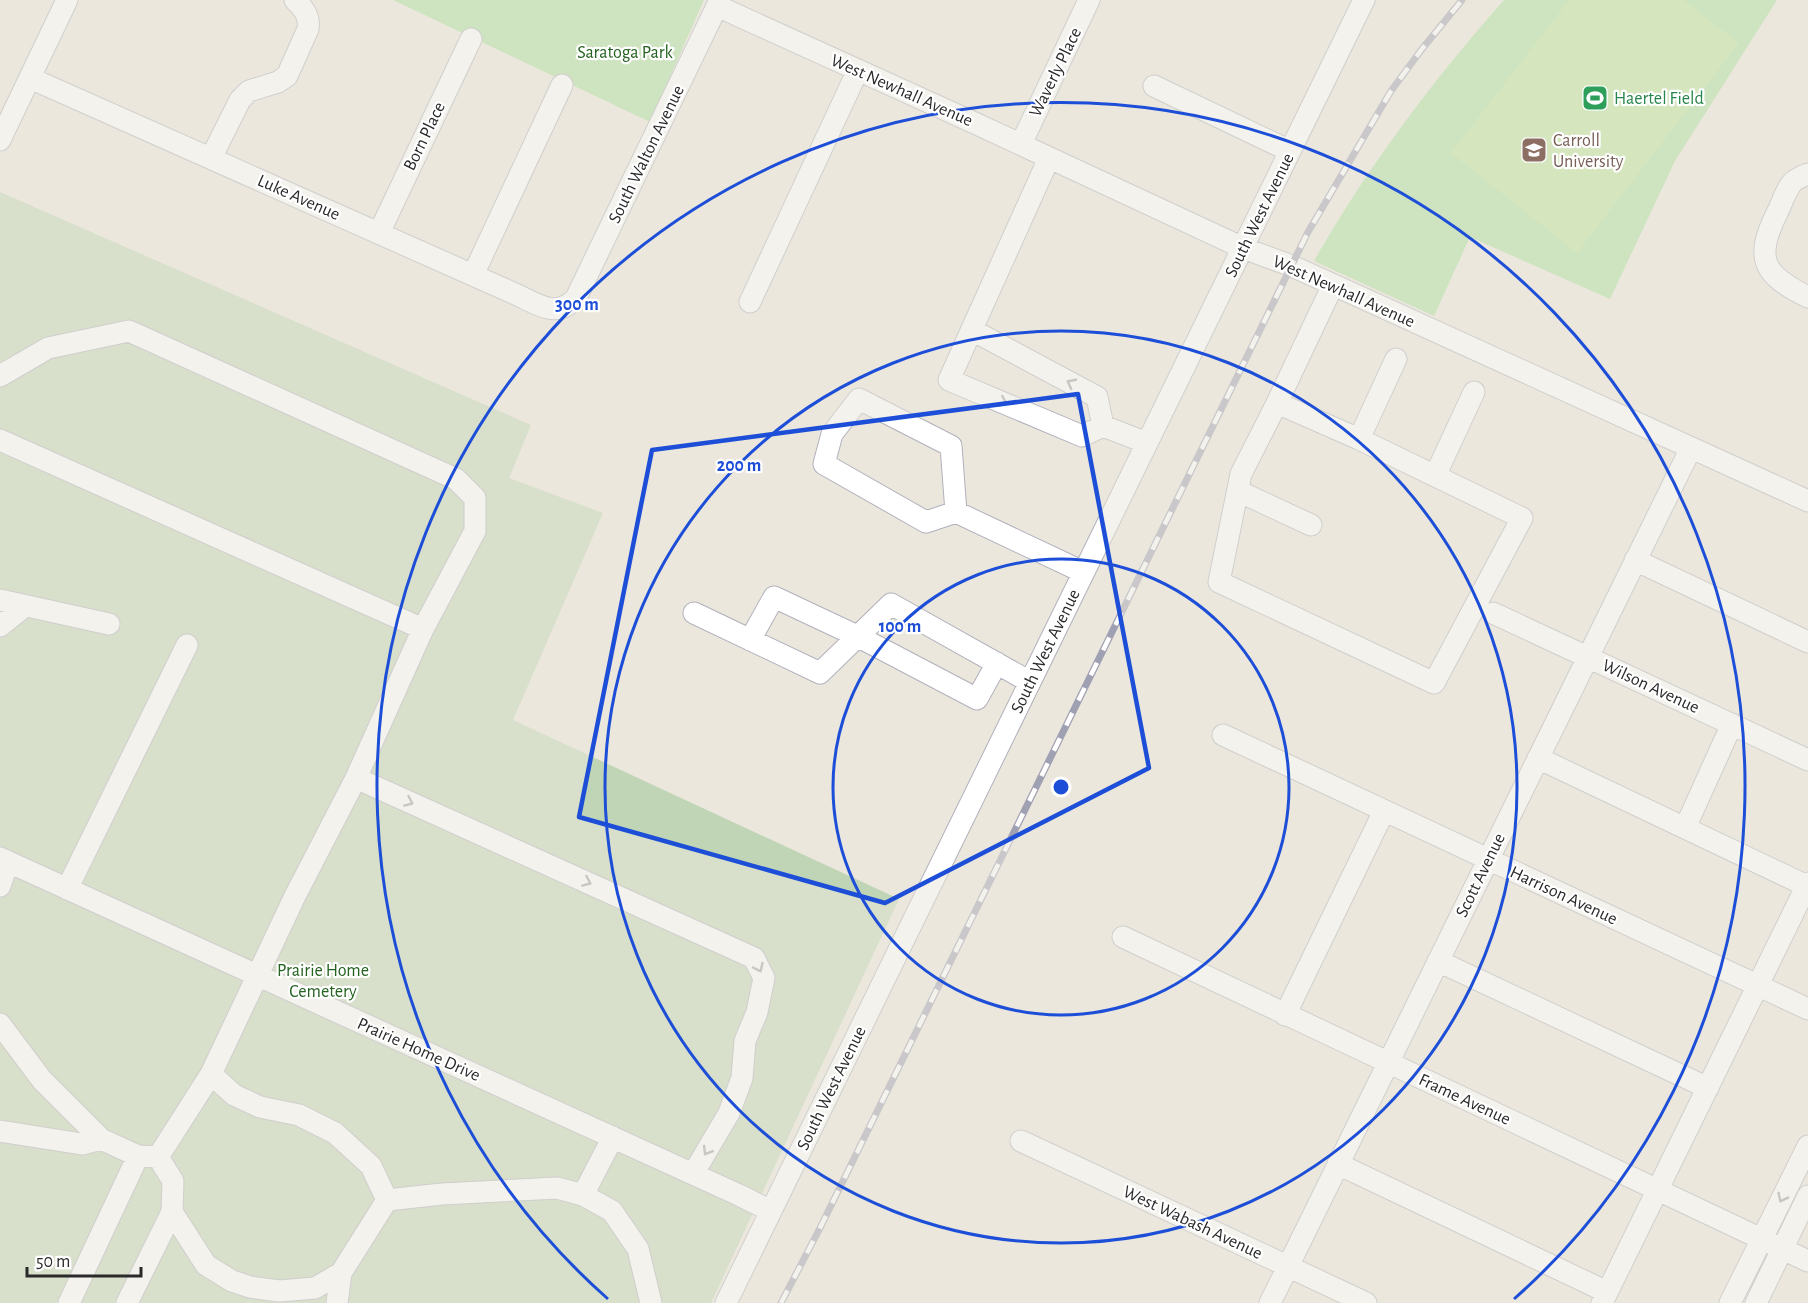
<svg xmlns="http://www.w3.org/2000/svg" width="1808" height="1303" font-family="'Alegreya Sans',sans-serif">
	<rect width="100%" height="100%" fill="#ebe7dd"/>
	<path fill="#aade9e" d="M393 0H704L650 122Z
		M1504 0H1777L1675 161 1610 299 1470 237 1434 316 1314 261C1367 168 1433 80 1504 0Z"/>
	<path fill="#c0d4b6" d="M0 192 531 425 509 478 603 513 513 720 899 899 711 1303H0Z"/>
	<path fill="#bae49a" d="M1569 0H1683L1739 43 1577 253 1451 153Z"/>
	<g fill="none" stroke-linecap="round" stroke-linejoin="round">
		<g stroke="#b1b1bd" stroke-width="23">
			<path id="minor" d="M717 6 979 125 1243 248 1292 266 1808 501
				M30 78 513 293C536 303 556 320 576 298L720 0
				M1154 86 1290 151
				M0 140 67 0
				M1021 144 1089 0
				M211 158 240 100 249 91 278 82 287 76 308 29C310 16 304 9 295 0
				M1049 158 949 380 1082 436 1103 426 1147 443
				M1808 174C1803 176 1795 179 1792 183 1785 191 1782 204 1777 213 1754 259 1763 275 1808 297
				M379 233 471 39
				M473 275 562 85
				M1333 285 1277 403 1359 439 1396 359
				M750 302 858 70
				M972 330 1097 397 1103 426
				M0 376 48 348 129 331 456 479 475 498V531L423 629 356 778 295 896 211 1074 158 1157 173 1181 172 1212 127 1303
				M1277 403 1241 474 1219 582 1434 683 1522 518 1359 439
				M0 440 423 629
				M1435 476 1474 392
				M1238 491 1311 525
				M956 512 951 446 859 399 832 434 824 464 926 522 956 512 1083 572
				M1635 560 1808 642
				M0 600 109 624
				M694 613 820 673 891 604 1030 682
				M1493 613 1808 760
				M0 626 25 606
				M750 640 774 597 857 636 977 699 997 663
				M1223 735 1808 1009
				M1538 758 1807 886
				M356 778 754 958 764 978 757 1012 745 1041 742 1078 729 1113 693 1174
				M1685 828 1732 724
				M0 858 739 1195 771 1211
				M0 886 8 862
				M67 889 187 645
				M1123 937 1808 1261
				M1438 961 1708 1088
				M1285 1015 1384 811
				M0 1024 42 1080 101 1139 138 1156 158 1157
				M211 1074 234 1095 260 1107 299 1115 335 1133 371 1166 387 1200
				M0 1131 82 1144 101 1139
				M1021 1141 1366 1303
				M1338 1164 1607 1292
				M583 1195 612 1211 638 1249 651 1303
				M172 1212 206 1265 232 1281 250 1287 279 1291 315 1288 341 1273 387 1200 442 1194 557 1188 583 1195 613 1137
				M69 1303 138 1156
				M337 1303 341 1273
				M726 1303 1364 0
				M1270 1303 1691 448
				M1602 1303 1808 883
				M1730 1303 1808 1146
				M1756 1303 1808 1196"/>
		</g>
		<use href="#minor" stroke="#fff" stroke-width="21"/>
		<g stroke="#a0a0b3" stroke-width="7">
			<path id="rail" d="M781 1303 820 1228 1308 232 1391 91 1422 49 1462 0"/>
		</g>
		<use href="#rail" stroke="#fff" stroke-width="4.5" stroke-dasharray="14" stroke-linecap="butt"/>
	</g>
	<defs><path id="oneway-chevron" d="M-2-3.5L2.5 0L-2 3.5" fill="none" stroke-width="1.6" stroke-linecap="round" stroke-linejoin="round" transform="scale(1.5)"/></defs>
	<g stroke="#9f9f9f">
		<use href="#oneway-chevron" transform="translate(1071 383) rotate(-152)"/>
		<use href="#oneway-chevron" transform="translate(1003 402) rotate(23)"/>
		<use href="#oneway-chevron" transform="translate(409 802) rotate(24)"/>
		<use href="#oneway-chevron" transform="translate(587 882) rotate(24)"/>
		<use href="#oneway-chevron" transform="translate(759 968) rotate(65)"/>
		<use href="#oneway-chevron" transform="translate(707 1151) rotate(121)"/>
		<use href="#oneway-chevron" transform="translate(1782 1198) rotate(116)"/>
	</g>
	<path d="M0 0H1808V1303H0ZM1078 394 1149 768 885 903 579 817 652 450Z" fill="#ebe7dd" fill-opacity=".55" fill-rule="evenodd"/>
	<path fill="none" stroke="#1d4ed8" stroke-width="4.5" stroke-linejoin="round" d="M1078 394 1149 768 885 903 579 817 652 450Z"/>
	<g fill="none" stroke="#1d4ed8" stroke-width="3">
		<circle cx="1061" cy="787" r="228"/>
		<circle cx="1061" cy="787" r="456"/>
		<path d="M608 1299A684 684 0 1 1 1514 1299"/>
	</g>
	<defs>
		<g id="stadium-square" transform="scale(1.35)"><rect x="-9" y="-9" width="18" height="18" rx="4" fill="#2e9e5b" stroke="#fff"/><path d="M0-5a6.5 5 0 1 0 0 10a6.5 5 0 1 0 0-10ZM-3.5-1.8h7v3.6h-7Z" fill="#fff"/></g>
		<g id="university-square" transform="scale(1.35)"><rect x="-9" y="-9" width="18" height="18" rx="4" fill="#8d6e63" stroke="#fff"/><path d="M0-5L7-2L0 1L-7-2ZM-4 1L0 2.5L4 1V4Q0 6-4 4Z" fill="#fff"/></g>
	</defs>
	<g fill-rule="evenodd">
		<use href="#stadium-square" x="1595" y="98"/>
		<use href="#university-square" x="1534" y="150"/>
	</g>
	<g text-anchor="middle" stroke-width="4.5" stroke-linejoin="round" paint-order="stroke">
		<g font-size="18" fill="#24621f" stroke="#fff">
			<text x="625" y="58">Saratoga Park</text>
			<text x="323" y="976">Prairie Home<tspan x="323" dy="21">Cemetery</tspan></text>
		</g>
		<g font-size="18" fill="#2a2a2a" stroke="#fff">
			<text transform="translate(1055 72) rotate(-64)" y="6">Waverly Place</text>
			<text transform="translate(902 90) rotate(24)" y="6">West Newhall Avenue</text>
			<text transform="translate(424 136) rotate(-64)" y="6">Born Place</text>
			<text transform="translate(646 154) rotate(-64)" y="6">South Walton Avenue</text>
			<text transform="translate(299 197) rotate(24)" y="6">Luke Avenue</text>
			<text transform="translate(1259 215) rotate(-64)" y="6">South West Avenue</text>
			<text transform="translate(1344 291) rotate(24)" y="6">West Newhall Avenue</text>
			<text transform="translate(1045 651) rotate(-64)" y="6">South West Avenue</text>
			<text transform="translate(1651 686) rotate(25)" y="6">Wilson Avenue</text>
			<text transform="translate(1480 875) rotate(-64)" y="6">Scott Avenue</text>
			<text transform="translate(1564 895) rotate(25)" y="6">Harrison Avenue</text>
			<text transform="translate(419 1049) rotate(24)" y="6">Prairie Home Drive</text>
			<text transform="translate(831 1088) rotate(-64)" y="6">South West Avenue</text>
			<text transform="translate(1465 1099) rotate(25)" y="6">Frame Avenue</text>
			<text transform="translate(1193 1222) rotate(25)" y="6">West Wabash Avenue</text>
		</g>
		<g font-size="18" fill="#27864d" stroke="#fff" text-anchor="start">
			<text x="1614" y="104">Haertel Field</text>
		</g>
		<g font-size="18" fill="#785e54" stroke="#fff" text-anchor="start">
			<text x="1553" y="146">Carroll<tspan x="1553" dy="21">University</tspan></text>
		</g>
	</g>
	<circle cx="1061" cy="787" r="9" fill="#1d4ed8" stroke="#fff" stroke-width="3"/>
	<g font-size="18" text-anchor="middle" font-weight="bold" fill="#1d4ed8" stroke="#fff" stroke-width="4.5" stroke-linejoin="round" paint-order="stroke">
		<text x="577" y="310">300 m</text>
		<text x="739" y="471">200 m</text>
		<text x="900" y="632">100 m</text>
	</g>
	<path d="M27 1267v9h114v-9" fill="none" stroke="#2a2a2a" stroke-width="3"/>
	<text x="36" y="1267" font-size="18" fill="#2a2a2a" stroke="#ffffff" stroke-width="4.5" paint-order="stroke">50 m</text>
</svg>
